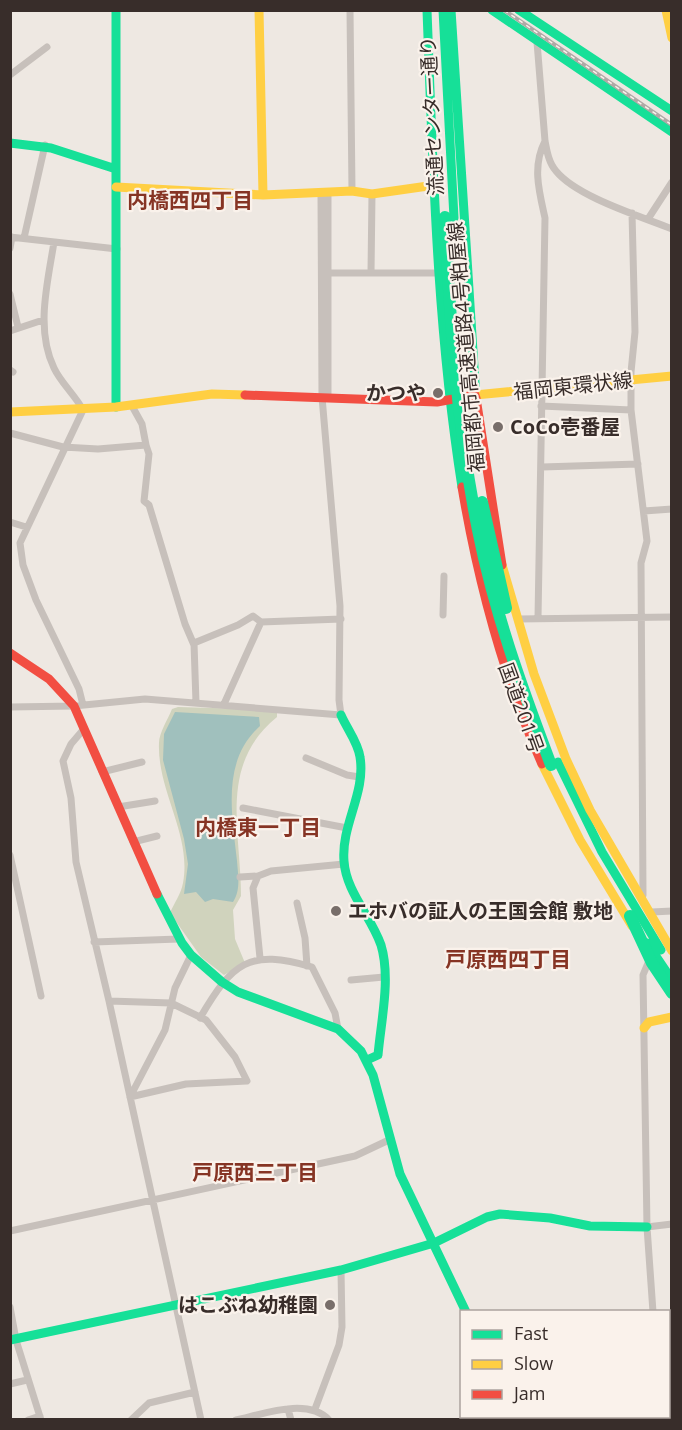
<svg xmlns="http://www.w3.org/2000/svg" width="682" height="1430" font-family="'Open Sans','Noto Sans JP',sans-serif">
	<rect width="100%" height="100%" fill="#eee8e2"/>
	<path fill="#d0d3bd" d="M178 707 277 710V717C218 765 241 830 241 896L233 910 235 939 245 963 224 975 201 957 170 913C174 903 181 894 183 883 192 835 157 791 159 743 159 733 168 719 172 709Z"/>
	<path fill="#a0c0bd" d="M175 712 259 717 260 726C221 761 232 814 237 861 238 875 241 890 233 902L213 899 205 902 196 892 184 894 188 864 184 839 163 760 164 734Z"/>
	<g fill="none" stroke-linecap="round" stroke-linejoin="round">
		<path stroke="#c7c0bb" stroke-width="7" d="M350 10 352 191
			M537 42 545 141C547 152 549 163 556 171 577 197 640 216 672 229
			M10 75 47 47
			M328 193V397
			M632 213 635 332 631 372V410L647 541 641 563 643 895
			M648 219 672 182
			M10 237 117 249
			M24 238 45 145
			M54 242C48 281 35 329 54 368 61 383 75 395 83 410L20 543 23 565 36 600 79 689 83 705
			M10 248 12 237
			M323 273H440
			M371 273 372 194
			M10 294 18 327
			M10 331 43 320
			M10 370 13 372
			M541 406 631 410
			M10 433 63 447 98 449 146 445 142 424 132 406
			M146 445 149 454 144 501 149 505 185 624 194 645
			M542 467 638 464
			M644 511 672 509
			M10 522 26 527
			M443 615 444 576
			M538 618 545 218C539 191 532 166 545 141
			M518 619 672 617
			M196 703 194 643 238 625 253 616 261 622
			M224 704 261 622 341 619
			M10 707 74 706 145 699 341 715 339 700 340 606 322 397 321 193
			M83 730 71 744 63 761 71 798 76 862 109 1001 201 1420
			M306 758 347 775 359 777
			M102 772 142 762
			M118 807 155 801
			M243 808 347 828
			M133 842 157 836
			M10 855 41 996
			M240 877 258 876
			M297 903 305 938 307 966
			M652 912 672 911
			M94 942 179 939
			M260 958 253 888 258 876 271 871 344 864
			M648 963 643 975 647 1227 653 1312
			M351 980 384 977
			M109 1001 171 1003 206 1020 235 1057 247 1081 186 1084 130 1097
			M200 1018C232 963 249 948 312 967L335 1013 338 1029
			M130 1097 165 1030 175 988 191 955
			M647 1227 672 1224
			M10 1231 355 1156 391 1139
			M10 1307 16 1340 41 1420
			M10 1384 27 1380
			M288 1409 291 1420
			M315 1409 339 1345 342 1327 341 1270
			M28 1420 40 1416
			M131 1420 149 1403 195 1392
			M236 1420C263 1414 308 1397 329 1420
			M648 1420 649 1416"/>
		<path stroke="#16e098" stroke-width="9" d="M116 10V407
			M427 10C433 169 437 329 462 487
			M443 10 454 218
			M451 10 476 398
			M492 10 672 132
			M519 10 672 111
			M10 143 51 148 116 169
			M341 715C347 729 358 742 360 757 366 793 341 825 344 861 346 892 371 916 381 945 391 978 381 1021 378 1055L367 1060
			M558 762 602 852 661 950
			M157 894 182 943 191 955 222 982 238 992 338 1029 361 1051 373 1075 400 1174 466 1312
			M647 943 672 980
			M10 1340 341 1270 434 1243 487 1217 500 1214 550 1218 590 1226 647 1227
			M521 1416 523 1420"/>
		<path stroke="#ffcf43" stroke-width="9" d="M259 10 263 195
			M666 10 672 38
			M116 187 263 195 352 191 372 194 435 185
			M475 395 672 376
			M10 412 116 407 212 394 245 395
			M502 565 534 674 566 759 590 810 672 951
			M542 764 580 840 632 926
			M644 1028 649 1022 672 1017"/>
		<path stroke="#f24e42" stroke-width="9" d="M245 395 437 402 475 395
			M476 398 502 565
			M462 487C478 582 503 676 542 764
			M10 653 49 679 74 706 157 894"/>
		<g stroke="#afa9a6" stroke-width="4">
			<path id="rail" d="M504 10 672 125
				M668 1397 672 1396
				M631 1420 636 1416"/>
		</g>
		<use href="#rail" stroke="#faf2eb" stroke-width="1.5" stroke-dasharray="4.5" stroke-linecap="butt"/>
		<path stroke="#16e098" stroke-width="12" d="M445 217C450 322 457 427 478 530 494 611 522 688 551 765
			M482 502 506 608
			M630 916 652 963 672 993"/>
	</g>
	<g fill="#786e6a" stroke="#faf2eb" stroke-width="2">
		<circle cx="438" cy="393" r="6"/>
		<circle cx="498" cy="427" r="6"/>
		<circle cx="336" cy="911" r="6"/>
		<circle cx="330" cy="1305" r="6"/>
	</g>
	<g text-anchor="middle" stroke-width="4.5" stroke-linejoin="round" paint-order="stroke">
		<g font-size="20" fill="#382d2a" stroke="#faf2eb">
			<text transform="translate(432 116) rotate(-93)" y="7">流通センター通り</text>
			<text transform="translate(466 347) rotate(-95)" y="7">福岡都市高速道路4号粕屋線</text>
			<text transform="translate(573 386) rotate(-6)" y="7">福岡東環状線</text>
			<text transform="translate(521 708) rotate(70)" y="7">国道201号</text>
		</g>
		<g font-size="20" font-weight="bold" fill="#382d2a" stroke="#faf2eb" text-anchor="end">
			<text x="426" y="400">かつや</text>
			<text x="510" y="434" text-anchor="start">CoCo壱番屋</text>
			<text x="348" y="918" text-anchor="start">エホバの証人の王国会館 敷地</text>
			<text x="318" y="1312">はこぶね幼稚園</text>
		</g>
		<g font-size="21" font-weight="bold" fill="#863424" stroke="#faf2eb">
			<text x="190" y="208">内橋西四丁目</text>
			<text x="258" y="835">内橋東一丁目</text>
			<text x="508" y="967">戸原西四丁目</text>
			<text x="255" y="1180">戸原西三丁目</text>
		</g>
	</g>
	<rect width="682" height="1430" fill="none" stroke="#382d2a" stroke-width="24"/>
	<rect x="460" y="1310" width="210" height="108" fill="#faf2eb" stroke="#aca39e" stroke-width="1.5"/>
	<rect x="472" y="1330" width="30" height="9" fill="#16e098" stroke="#aca39e" stroke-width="1.5"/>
	<text x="514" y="1340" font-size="18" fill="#382d2a">Fast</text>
	<rect x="472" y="1360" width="30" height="9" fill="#ffcf43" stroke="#aca39e" stroke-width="1.5"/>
	<text x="514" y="1370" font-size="18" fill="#382d2a">Slow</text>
	<rect x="472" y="1390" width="30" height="9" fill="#f24e42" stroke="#aca39e" stroke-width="1.5"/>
	<text x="514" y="1400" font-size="18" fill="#382d2a">Jam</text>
</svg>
